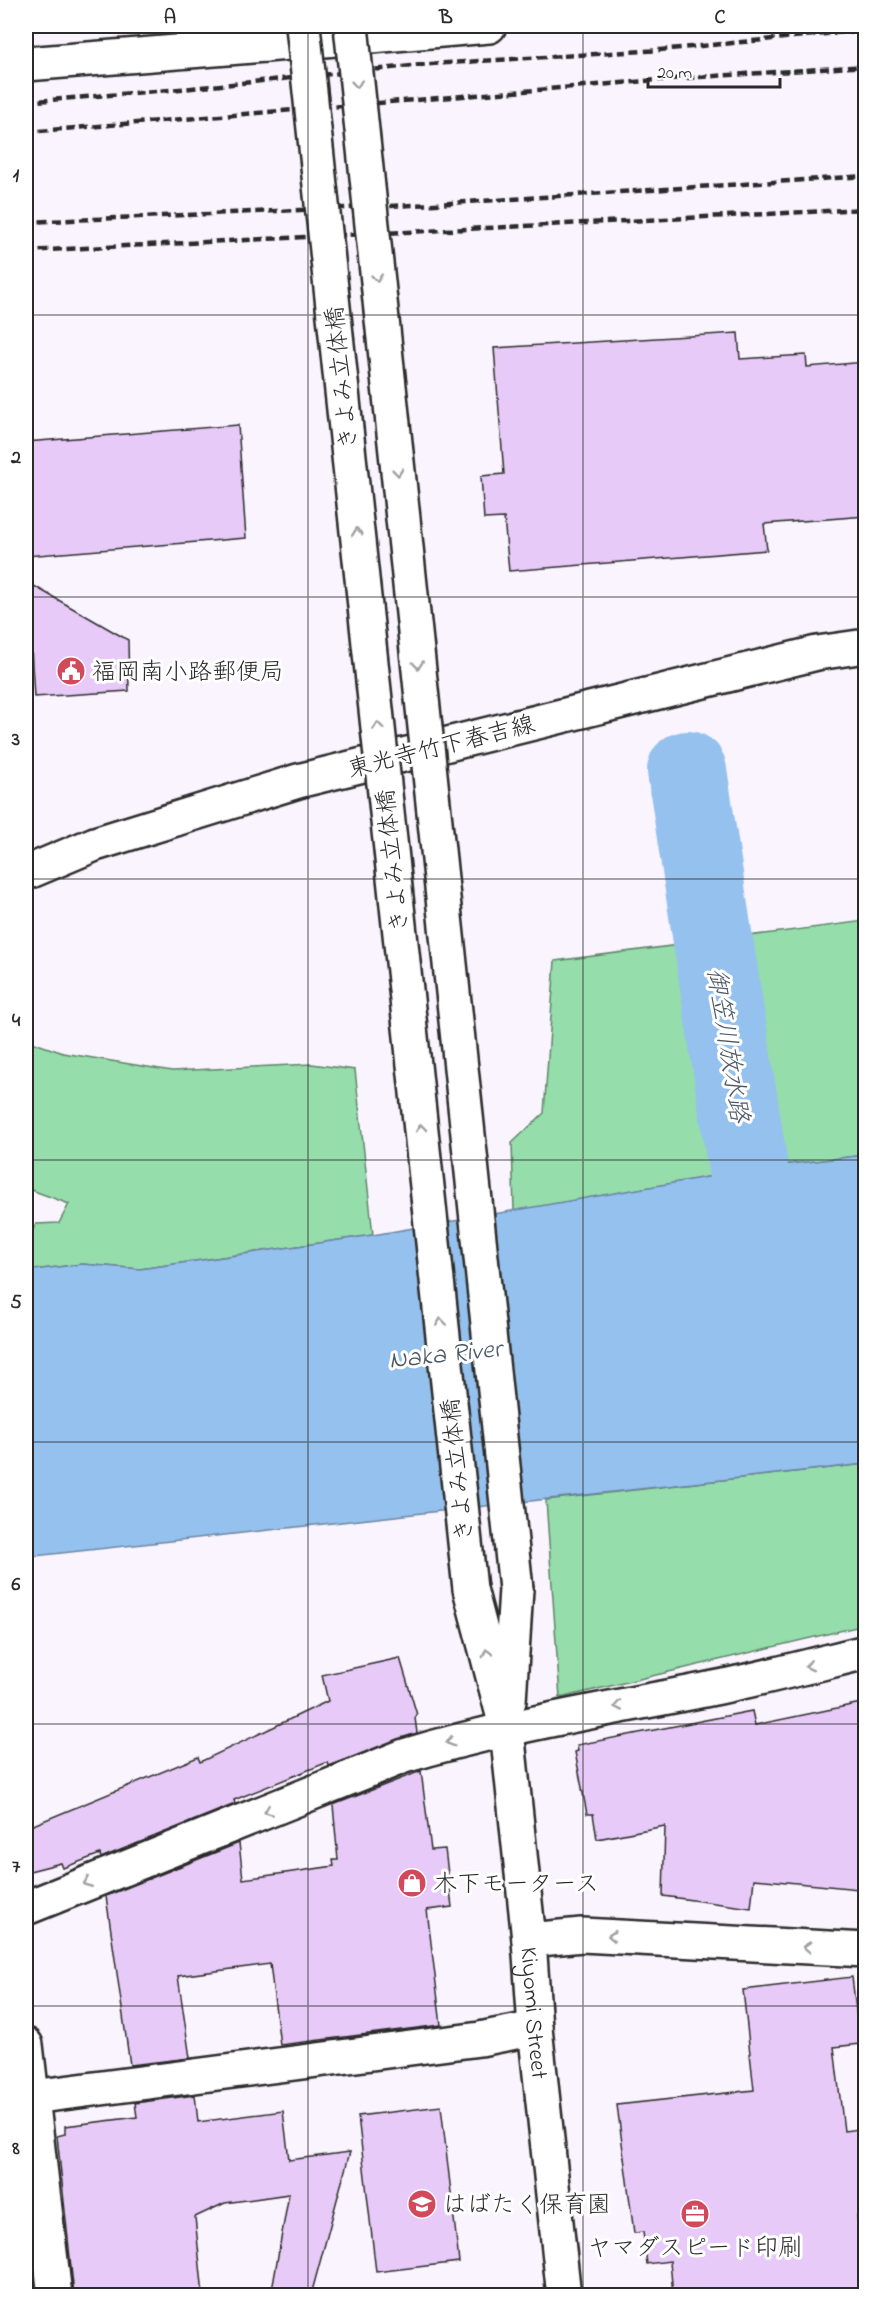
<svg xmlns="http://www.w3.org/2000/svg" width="891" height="2321" font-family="'Indie Flower','Klee One',sans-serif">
	<rect width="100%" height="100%" fill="#faf4fe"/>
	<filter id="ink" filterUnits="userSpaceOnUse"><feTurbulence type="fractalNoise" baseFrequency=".0167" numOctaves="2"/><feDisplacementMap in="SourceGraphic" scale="12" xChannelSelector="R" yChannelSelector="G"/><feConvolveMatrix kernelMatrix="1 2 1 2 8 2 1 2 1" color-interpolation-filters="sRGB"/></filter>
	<g filter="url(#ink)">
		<path fill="#95ddab" stroke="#60846b" stroke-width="1.5" d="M865 921V1155L765 1167 514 1211 512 1143 544 1113 555 961Z
			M26 1040 63 1053 172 1071 312 1064 355 1070 373 1235 140 1269 82 1264 26 1271V1243L36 1224 59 1223 69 1204 26 1188Z
			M865 1464V1625L560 1698 546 1500Z"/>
		<path fill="#95c1ee" stroke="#6b85a0" stroke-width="1.5" d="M865 1155V1464L26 1557V1271L82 1264 140 1269 230 1256 373 1235 765 1167Z"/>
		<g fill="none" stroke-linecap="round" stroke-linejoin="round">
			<path stroke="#95c1ee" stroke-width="80" d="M687 771 765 1279"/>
		</g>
		<path fill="#e7caf8" stroke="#2b2b2b" stroke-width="1.5" d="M738 333 740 359 806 355 807 367 866 362V516L764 524 767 550 509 571 504 518 484 519 481 476 504 474 494 348Z
			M238 425 246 538 26 556V442Z
			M27 582 128 640 129 691 34 697Z
			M400 1658 417 1715 415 1718 417 1733 329 1766 328 1762 234 1800 235 1804 101 1858 100 1854 63 1868 61 1863 26 1872V1828L198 1757 200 1762 328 1701 322 1675Z
			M866 1702V1877L862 1876 859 1889 754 1879 751 1908 663 1896 665 1826 597 1839 593 1814H587L575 1752 578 1751 577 1745 752 1711 755 1725Z
			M421 1771 431 1850 445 1849 452 1907 427 1910 441 2025 280 2045 270 1964 178 1976 190 2058 130 2065 106 1896 239 1843 243 1879 334 1866 333 1860H338L333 1805Z
			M852 1977 860 2044 834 2047 844 2131 866 2128V2214L857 2215 864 2295H673L670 2261 647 2264 643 2232 634 2233 617 2105 754 2090 743 1990Z
			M195 2095 198 2122 283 2111 289 2160 350 2152 311 2295H271L289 2194 225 2203 195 2217 203 2295H74L57 2136 65 2134V2126L137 2117 135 2103Z
			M441 2106 459 2262 376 2272 358 2116Z"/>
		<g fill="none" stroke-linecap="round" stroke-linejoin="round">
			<g stroke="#2b2b2b" stroke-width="38">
				<path id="street" d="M26 64 265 45
					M26 1908 404 1756C507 1725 614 1708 719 1687 768 1677 817 1664 866 1652
					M529 1940 582 1935 866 1950
					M26 2045 55 2296
					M32 2097 480 2039 535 2028"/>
			</g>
			<g stroke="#2b2b2b" stroke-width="38">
				<g id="secondary">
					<path d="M262 26 265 45 489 26"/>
					<path d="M26 873 95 844 298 781 817 653 866 646"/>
					<path id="s1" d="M470 1589 507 1730 529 1940 535 2028 564 2296"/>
					<path d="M509 1701 516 1589"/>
				</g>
			</g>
			<use href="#street" stroke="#fff" stroke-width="33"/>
			<use href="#secondary" stroke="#fff" stroke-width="33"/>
			<path stroke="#2b2b2b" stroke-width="4.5" stroke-dasharray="9 4.5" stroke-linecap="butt" d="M26 102 192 88 431 64 660 50 866 30
				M26 132 670 79 866 66
				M26 222 435 204 866 176
				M26 251 866 209"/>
			<g stroke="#2b2b2b" stroke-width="38" stroke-linecap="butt">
				<path id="secondary-bridge" d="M303 26 470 1589
					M351 26 516 1589"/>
			</g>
			<use href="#secondary-bridge" stroke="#fff" stroke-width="33"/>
		</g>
		<defs><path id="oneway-chevron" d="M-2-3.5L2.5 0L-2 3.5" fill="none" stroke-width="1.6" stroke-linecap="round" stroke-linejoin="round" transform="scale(1.5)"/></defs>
		<g stroke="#a0a0a0">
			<use href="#oneway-chevron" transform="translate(357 84) rotate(84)"/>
			<use href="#oneway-chevron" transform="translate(377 278) rotate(84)"/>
			<use href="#oneway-chevron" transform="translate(398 472) rotate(84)"/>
			<use href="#oneway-chevron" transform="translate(357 532) rotate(-96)"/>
			<use href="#oneway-chevron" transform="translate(418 665) rotate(84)"/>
			<use href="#oneway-chevron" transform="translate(378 726) rotate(-96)"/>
			<use href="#oneway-chevron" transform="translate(421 1128) rotate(-96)"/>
			<use href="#oneway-chevron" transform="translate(441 1322) rotate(-96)"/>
			<use href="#oneway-chevron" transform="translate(487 1653) rotate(-105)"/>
			<use href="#oneway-chevron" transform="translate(809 1666) rotate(167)"/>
			<use href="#oneway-chevron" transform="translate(618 1706) rotate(169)"/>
			<use href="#oneway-chevron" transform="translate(450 1742) rotate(164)"/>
			<use href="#oneway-chevron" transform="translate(268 1811) rotate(158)"/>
			<use href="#oneway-chevron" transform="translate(87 1883) rotate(158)"/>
			<use href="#oneway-chevron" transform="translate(612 1936) rotate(-177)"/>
			<use href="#oneway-chevron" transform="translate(807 1947) rotate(-177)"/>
		</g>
	</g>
	<path fill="none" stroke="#2b2b2b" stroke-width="1.5" stroke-opacity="0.55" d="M308 26V2296M583 26V2296M26 315H866M26 597H866M26 879H866M26 1160H866M26 1442H866M26 1724H866M26 2006H866"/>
	<defs>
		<g id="civic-disc" transform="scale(1.5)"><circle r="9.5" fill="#d1495b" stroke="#fff"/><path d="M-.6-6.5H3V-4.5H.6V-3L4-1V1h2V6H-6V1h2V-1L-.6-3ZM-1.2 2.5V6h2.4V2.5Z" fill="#fff"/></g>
		<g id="shop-disc" transform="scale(1.5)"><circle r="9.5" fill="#d1495b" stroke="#fff"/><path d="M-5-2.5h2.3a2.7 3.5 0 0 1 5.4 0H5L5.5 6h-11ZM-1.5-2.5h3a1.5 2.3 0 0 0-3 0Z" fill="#fff"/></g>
		<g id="school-disc" transform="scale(1.5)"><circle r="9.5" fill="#d1495b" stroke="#fff"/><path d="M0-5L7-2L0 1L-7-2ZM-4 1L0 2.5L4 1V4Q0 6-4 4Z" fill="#fff"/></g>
		<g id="office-disc" transform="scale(1.5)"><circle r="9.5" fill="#d1495b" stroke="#fff"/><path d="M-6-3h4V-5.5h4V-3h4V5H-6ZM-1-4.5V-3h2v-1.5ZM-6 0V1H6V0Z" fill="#fff"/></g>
	</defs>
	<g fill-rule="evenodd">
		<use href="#civic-disc" x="71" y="671"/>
		<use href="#shop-disc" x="412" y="1883"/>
		<use href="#school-disc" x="422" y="2204"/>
		<use href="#office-disc" x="695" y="2214"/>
	</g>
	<g text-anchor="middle" stroke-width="6" stroke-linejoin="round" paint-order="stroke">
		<g font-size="24" fill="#2b2b2b" stroke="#fff">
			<text transform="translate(341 378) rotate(-96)" y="8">きよみ立体橋</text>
			<text transform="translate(441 746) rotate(-14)" y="8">東光寺竹下春吉線</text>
			<text transform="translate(392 861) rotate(-96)" y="8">きよみ立体橋</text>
			<text transform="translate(457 1470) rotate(-96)" y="8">きよみ立体橋</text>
			<text dy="8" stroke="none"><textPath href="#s1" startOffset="430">Kiyomi Street</textPath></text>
		</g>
		<g font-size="24" fill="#2b2b2b" stroke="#fff" text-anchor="start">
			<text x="92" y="679">福岡南小路郵便局</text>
			<text x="433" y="1891">木下モータース</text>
			<text x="443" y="2212">はばたく保育園</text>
			<text x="695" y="2255" text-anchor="middle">ヤマダスピード印刷</text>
		</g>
		<g font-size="26" font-style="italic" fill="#4b5866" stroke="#fff">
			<text transform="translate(729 1045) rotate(81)" y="9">御笠川放水路</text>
			<text transform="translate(445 1353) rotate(-6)" y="9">Naka River</text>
		</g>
	</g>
	<rect width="891" height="2321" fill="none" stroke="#fff" stroke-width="66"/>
	<path d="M648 78v9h132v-9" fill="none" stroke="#2b2b2b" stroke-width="3"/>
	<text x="657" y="78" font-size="18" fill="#2b2b2b" stroke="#ffffff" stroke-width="4.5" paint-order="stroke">20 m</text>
	<rect x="33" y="33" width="825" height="2255" fill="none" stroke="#2b2b2b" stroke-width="2"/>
	<g font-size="20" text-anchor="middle" font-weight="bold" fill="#2b2b2b">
		<text x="170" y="23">A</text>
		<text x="446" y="23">B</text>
		<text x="720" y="23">C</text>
		<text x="16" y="181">1</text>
		<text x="16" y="463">2</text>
		<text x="16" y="745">3</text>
		<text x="16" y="1026">4</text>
		<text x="16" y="1308">5</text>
		<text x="16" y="1590">6</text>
		<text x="16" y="1872">7</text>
		<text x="16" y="2154">8</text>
	</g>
</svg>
